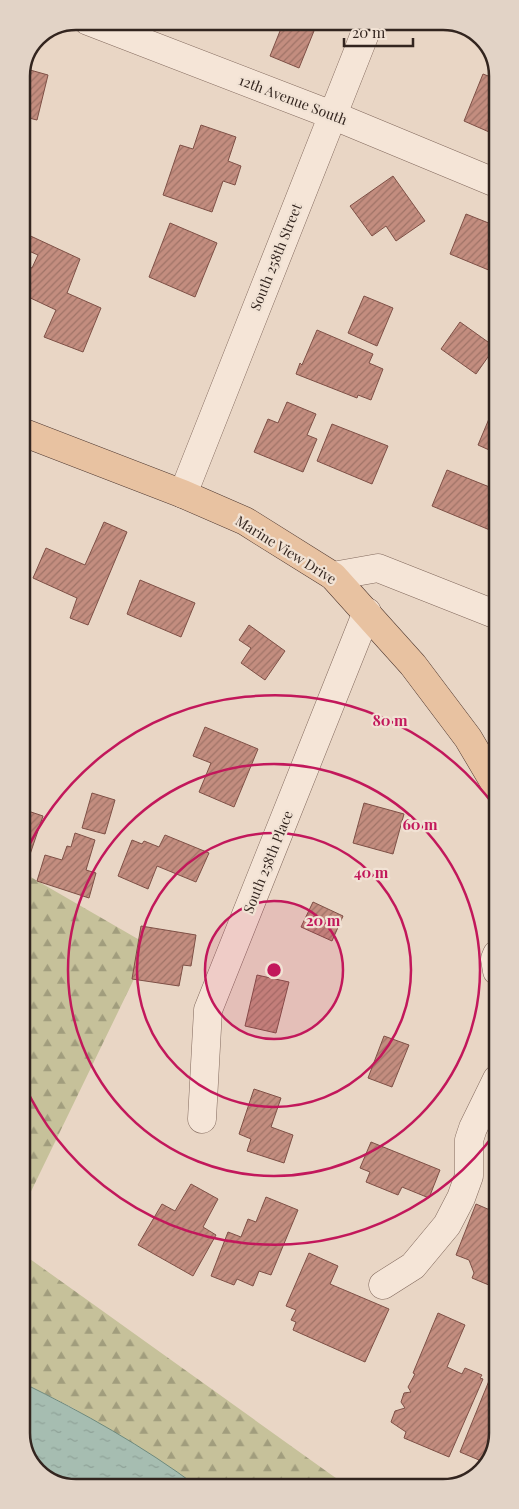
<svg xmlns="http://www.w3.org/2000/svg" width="519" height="1509" font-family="'Playfair Display',serif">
	<defs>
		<pattern id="forest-firs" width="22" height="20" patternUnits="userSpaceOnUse" patternTransform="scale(1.25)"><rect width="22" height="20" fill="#c6c19a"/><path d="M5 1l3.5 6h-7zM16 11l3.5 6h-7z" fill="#a19d7d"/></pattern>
		<pattern id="water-ripples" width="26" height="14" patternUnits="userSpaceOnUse" patternTransform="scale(1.25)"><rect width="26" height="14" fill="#a6bdb1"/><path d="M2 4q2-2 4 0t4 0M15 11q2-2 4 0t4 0" fill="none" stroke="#8fa298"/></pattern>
		<pattern id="building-hatch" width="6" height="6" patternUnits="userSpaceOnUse" patternTransform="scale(1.25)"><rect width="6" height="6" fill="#c38d7f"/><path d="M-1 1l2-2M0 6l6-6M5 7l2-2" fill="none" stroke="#9f7367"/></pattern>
	</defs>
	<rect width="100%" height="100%" fill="#e9d6c5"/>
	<path fill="url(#forest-firs)" d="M22 872 150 946 23 1208Z
		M23 1254 347 1486 196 1487 73 1408 23 1383Z"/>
	<path fill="url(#water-ripples)" stroke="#6e8a7d" d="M23 1383C84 1413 143 1446 198 1487L72 1488 40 1474 23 1447Z"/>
	<path fill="url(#building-hatch)" stroke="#7e5046" d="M284 21H318L299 68 270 56Z
		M23 68 48 75 37 120 21 116Z
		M483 74 496 79V135L464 121Z
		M201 125 236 137 228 161 241 166 235 185 223 181 212 212 163 195 180 145 193 149Z
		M393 176 425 221 396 241 386 226 372 236 350 206Z
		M466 214 496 226V257L491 271 450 254Z
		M170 223 217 243 195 297 149 277Z
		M22 232 80 259 67 293 101 308 83 352 44 337 56 310 22 294V263L32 268 38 255 22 248Z
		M364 296 393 308 377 346 348 333Z
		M460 322 495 347 476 374 441 349Z
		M317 330 373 354 369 363 383 369 371 400 358 395 357 398 296 374 300 363 302 365Z
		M287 402 316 414 307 435 317 439 303 472 254 452 268 419 278 423Z
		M491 414 496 417V453L478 445Z
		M332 424 388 446 372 484 317 461Z
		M447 470 497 490V533L432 506Z
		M104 522 127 532 88 625 70 618 77 598 33 578 46 548 85 565Z
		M140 580 195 603 181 637 127 614Z
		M249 625 285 651 265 680 241 663 251 648 239 640Z
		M205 727 258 749 234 807 199 792 211 763 193 756Z
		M92 793 115 800 105 834 82 828Z
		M364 803 404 814 393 854 353 843Z
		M22 809 43 816 22 878Z
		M75 833 95 840 86 870 96 873 89 898 37 881 45 855 62 860 67 846 71 847Z
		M165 835 209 853 196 882 157 866 148 889 118 876 132 840 142 844 144 841 159 847Z
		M313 902 343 916 332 941 301 927Z
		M141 926 196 935 191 966 183 965 179 986 132 979Z
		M257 975 289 982 276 1033 245 1026Z
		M384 1036 409 1045 392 1087 368 1078Z
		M254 1089 281 1098 271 1127 293 1135 284 1163 247 1151 251 1139 239 1134Z
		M371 1142 440 1170 429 1198 402 1187 398 1195 366 1182 370 1172 360 1168Z
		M191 1184 218 1199 203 1227 216 1235 193 1276 138 1245 162 1204 175 1211Z
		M266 1197 298 1210 271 1275 259 1271 253 1286 237 1279 234 1285 211 1276 228 1232 241 1237 248 1219 256 1222Z
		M476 1204 497 1213V1224L494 1232 497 1233 496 1288 472 1278 474 1273 469 1260 456 1255Z
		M309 1253 338 1266 330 1284 389 1309 365 1362 293 1330 296 1322 291 1320 296 1310 286 1306Z
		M438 1313 465 1325 447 1367 462 1374 465 1368 482 1375 480 1378 483 1379 449 1457 404 1438 406 1432 391 1422 395 1411 405 1408 401 1402 404 1393 411 1392 408 1387 415 1374 413 1373Z
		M493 1371 498 1373V1433L485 1467 478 1464 479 1460 460 1452Z"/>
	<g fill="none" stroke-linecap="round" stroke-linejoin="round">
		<g stroke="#82695d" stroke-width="29">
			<path id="minor" d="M88 21 332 115 496 183
				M183 494 370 21
				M333 576 378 568 497 615
				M497 954 495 959 497 971
				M202 1119 208 1010 367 612
				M383 1285 413 1266 447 1225 461 1198 469 1176V1140L473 1128 497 1079"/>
		</g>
		<g stroke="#503931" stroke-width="29">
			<path id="major" d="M22 432 183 494 245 521 333 576 413 665 468 738 497 787"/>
		</g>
		<use href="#minor" stroke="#f5e5d7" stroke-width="28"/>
		<use href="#major" stroke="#e8c2a1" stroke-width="28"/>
	</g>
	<circle cx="274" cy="970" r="69" fill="#c2185b" fill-opacity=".12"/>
	<g fill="none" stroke="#c2185b" stroke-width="2.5">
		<circle cx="274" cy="970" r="69"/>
		<circle cx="274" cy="970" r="137"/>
		<circle cx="274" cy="970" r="206"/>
		<path d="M496 1132A275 275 0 0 1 23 1082M23 858A275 275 0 0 1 496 808"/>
	</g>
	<g text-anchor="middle" stroke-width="4.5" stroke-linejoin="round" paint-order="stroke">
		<g font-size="14" fill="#33251f" stroke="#f1e2d4">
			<text transform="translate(293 100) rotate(21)" y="5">12th Avenue South</text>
			<text transform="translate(276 257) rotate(-68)" y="5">South 258th Street</text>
			<text transform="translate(286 550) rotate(32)" y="5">Marine View Drive</text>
			<text transform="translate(268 862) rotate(-68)" y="5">South 258th Place</text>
		</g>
	</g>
	<path d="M0 0H519V1509H0ZM76 30H443A46 46 0 0 1 489 76V1433A46 46 0 0 1 443 1479H76A46 46 0 0 1 30 1433V76A46 46 0 0 1 76 30Z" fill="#e2d3c6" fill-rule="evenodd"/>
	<path fill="none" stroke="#33251f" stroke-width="2.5" d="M76 30H443A46 46 0 0 1 489 76V1433A46 46 0 0 1 443 1479H76A46 46 0 0 1 30 1433V76A46 46 0 0 1 76 30Z"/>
	<circle cx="274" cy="970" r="8" fill="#c2185b" stroke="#f1e2d4" stroke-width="2.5"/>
	<g font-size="15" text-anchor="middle" font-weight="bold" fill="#c2185b" stroke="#f1e2d4" stroke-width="4.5" stroke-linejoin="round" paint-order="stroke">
		<text x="390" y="726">80 m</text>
		<text x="420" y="830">60 m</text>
		<text x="371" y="878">40 m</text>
		<text x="323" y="926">20 m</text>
	</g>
	<path d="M344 38v8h69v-8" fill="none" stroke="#33251f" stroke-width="2.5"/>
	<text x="352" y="38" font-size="15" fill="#33251f" stroke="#f1e2d4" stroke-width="4" paint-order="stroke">20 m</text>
</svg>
